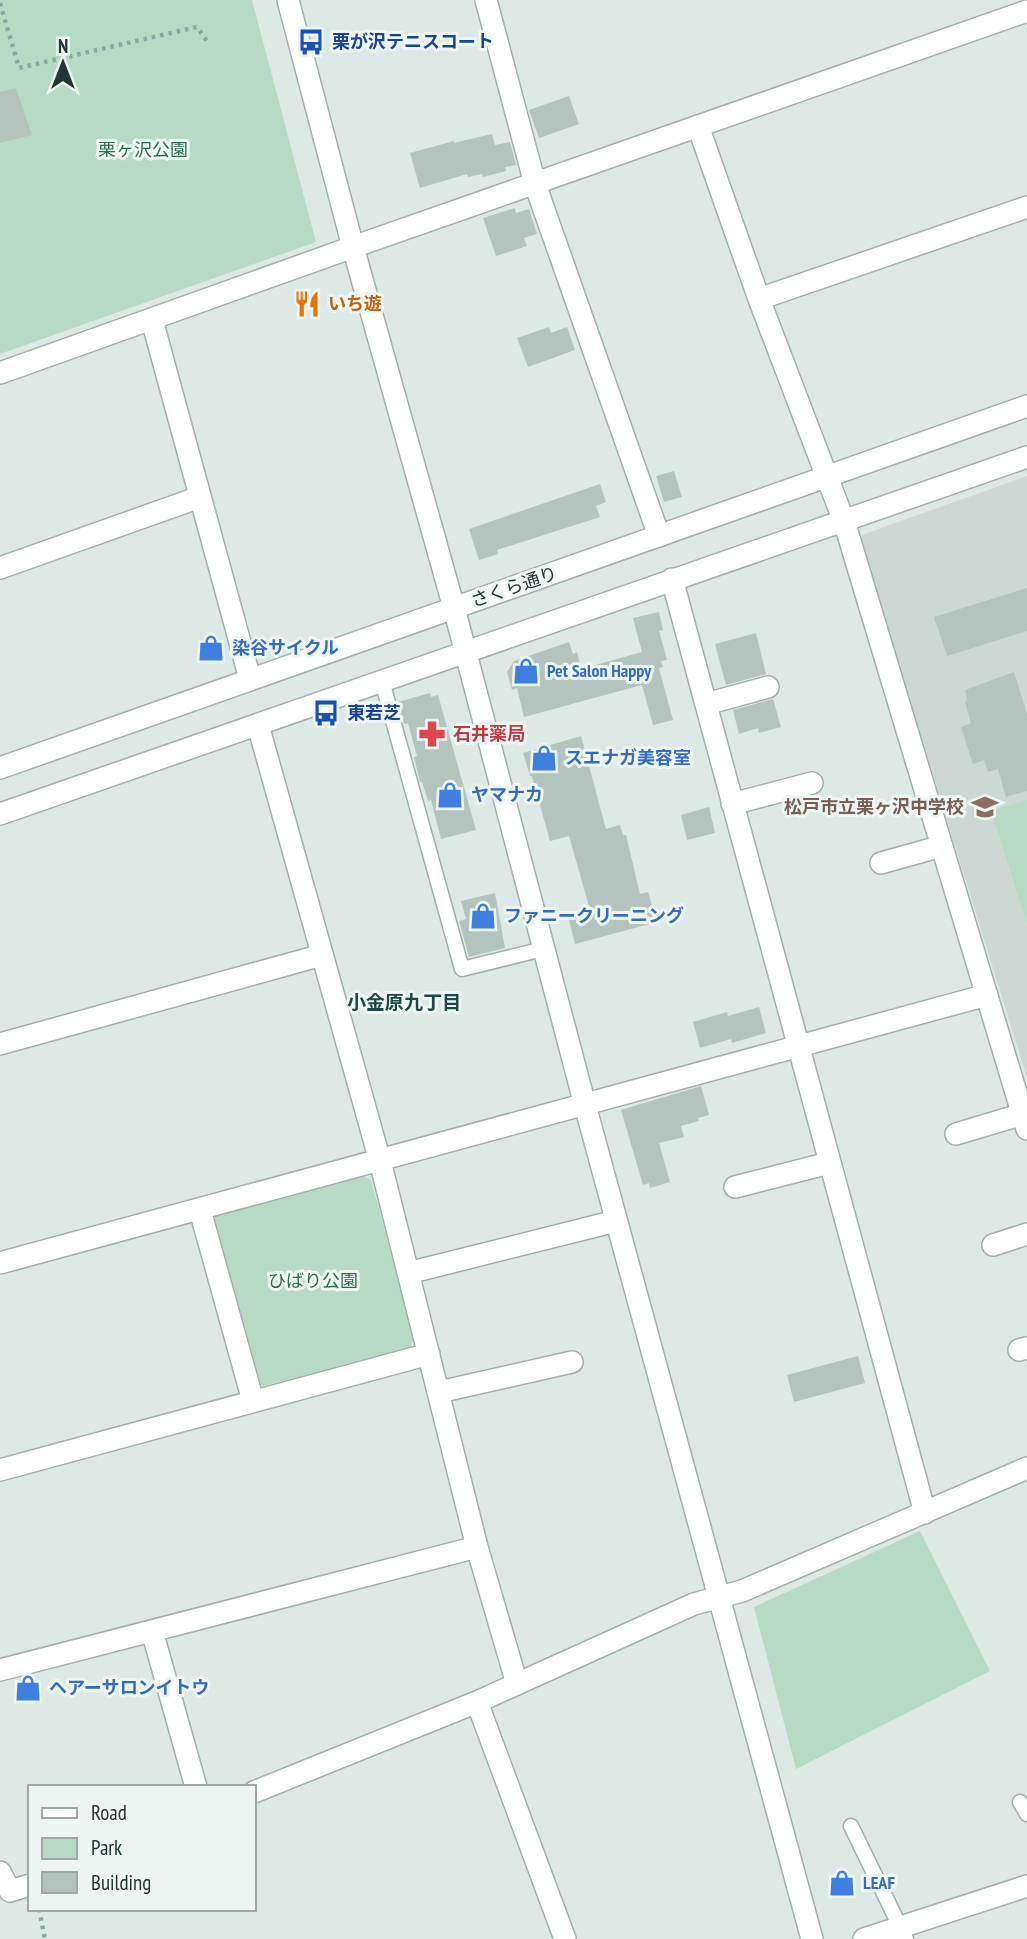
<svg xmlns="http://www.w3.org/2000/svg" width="1027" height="1939" font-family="'PT Sans Narrow','Noto Sans JP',sans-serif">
	<rect width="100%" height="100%" fill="#dde9e5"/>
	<path fill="#ccd8d4" d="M1027 476V1078L859 536Z"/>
	<path fill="#b7dac5" d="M0 0H252L316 242 0 354Z
		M1027 800V923L991 811Z
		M361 1175 371 1180 414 1338 410 1349 263 1386 255 1382 212 1225 216 1215Z
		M920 1531 990 1671 796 1769 754 1607Z"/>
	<path fill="#b3c3be" d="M16 88 32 135 0 143V92Z
		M569 96 579 124 539 138 529 110Z
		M492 134 495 145 510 142 516 165 505 167 506 171 483 177 482 174 468 177 467 174 420 188 410 153 454 141V143Z
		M515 208 516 213 529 209 537 234 524 238 527 246 496 256 483 218Z
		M549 327 551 333 567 327 575 350 528 367 517 338Z
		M674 471 682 497 664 502 656 476Z
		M600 484 606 502 596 506 600 517 497 550 498 554 479 560 469 529Z
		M1027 588V631L947 656 934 617Z
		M659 612 663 630 659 631 667 660 661 661 663 667 659 668 673 720 653 725 642 685 524 717 517 688 512 690 507 672 514 661 569 642 573 654 577 652 581 669 642 652 633 618Z
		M756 633 766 674 726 685 715 644Z
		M1014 672 1027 714V791L1006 797 998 769 988 772 984 760 973 764 961 727 971 723 965 702 967 700 965 690Z
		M430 693 431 697 438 695 476 830 441 839 431 800 428 801 422 782H420L414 757 417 756 408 723 404 724 398 702Z
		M773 699 781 727 759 733 758 728 739 734 733 710Z
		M581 736 606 829 620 825 623 835H626L640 894 648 892 657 922 575 944 568 916 590 910 569 836 550 841 532 776H530L523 753Z
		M709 807 715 833 687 840 681 815Z
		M495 893 505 948 469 957 459 921 466 919 461 901Z
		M759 1007 766 1033 732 1043 731 1039 700 1048 693 1022 727 1012 728 1016Z
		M701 1086 709 1115 698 1118 699 1121 681 1126 684 1137 659 1143 670 1182 650 1188 649 1183 643 1185 621 1110Z
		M858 1356 865 1383 794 1402 787 1375Z"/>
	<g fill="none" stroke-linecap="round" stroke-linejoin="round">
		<g stroke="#a1b0ac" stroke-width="17">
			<path id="service" d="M382 681 462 969 543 949
				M1020 1802 1027 1814
				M851 1826 906 1939"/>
		</g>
		<g stroke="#a1b0ac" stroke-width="24">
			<path id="minor" d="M486 0 535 184 659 536
				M698 126 759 299 827 477
				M759 299 1027 207
				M152 320 250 679
				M0 373 353 247
				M844 521 1027 1129
				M0 568 200 497
				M672 579 925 1513
				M706 704 768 687
				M258 725 380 1161 477 1547 517 1684
				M732 804 812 783
				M881 863 942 846
				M0 1044 322 955
				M956 1134 1023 1114
				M735 1187 829 1163
				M200 1210 253 1401
				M993 1245 1027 1234
				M0 1263 987 995
				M408 1273 616 1221
				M1019 1350 1027 1348
				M439 1392 572 1362
				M0 1470 429 1354
				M152 1631 196 1787
				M0 1670 477 1547
				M477 1702 565 1939
				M254 1792 477 1702 694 1604 742 1591 1027 1468
				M0 1872 10 1891 30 1885
				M864 1939 1027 1886"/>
		</g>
		<g stroke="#a1b0ac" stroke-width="24">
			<path id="tertiary" d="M288 0 353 247 454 608 585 1105 812 1939
				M353 247 1027 11
				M827 477 844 521
				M0 768 1027 406
				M0 814 1027 457"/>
		</g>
		<path stroke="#7faba3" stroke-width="4.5" stroke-dasharray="3.5 5" stroke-linecap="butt" d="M0 3 19 68 197 27 209 44
			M39 1909 45 1939"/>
		<use href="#service" stroke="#fff" stroke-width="14"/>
		<use href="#minor" stroke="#fff" stroke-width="21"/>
		<use href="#tertiary" stroke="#fff" stroke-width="21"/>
	</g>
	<defs>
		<g id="bus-bare" transform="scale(2.1)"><path d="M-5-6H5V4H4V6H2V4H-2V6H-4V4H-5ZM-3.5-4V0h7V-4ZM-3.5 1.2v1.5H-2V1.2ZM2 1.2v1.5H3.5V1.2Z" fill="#1a4fb4" stroke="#edf6f3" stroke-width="2.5" paint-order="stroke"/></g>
		<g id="restaurant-bare" transform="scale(2.1)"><path d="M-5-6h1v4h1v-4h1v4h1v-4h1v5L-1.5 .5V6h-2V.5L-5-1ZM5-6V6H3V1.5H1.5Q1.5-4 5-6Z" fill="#e8710a" stroke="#edf6f3" stroke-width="2.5" paint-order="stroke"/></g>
		<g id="shop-bare" transform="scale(2.1)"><path d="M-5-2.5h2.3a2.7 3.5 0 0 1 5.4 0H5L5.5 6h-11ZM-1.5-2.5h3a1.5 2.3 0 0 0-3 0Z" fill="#3f7fe0" stroke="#edf6f3" stroke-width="2.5" paint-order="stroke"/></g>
		<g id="pharmacy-bare" transform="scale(2.1)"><path d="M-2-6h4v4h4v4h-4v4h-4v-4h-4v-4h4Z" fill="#e0444e" stroke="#edf6f3" stroke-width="2.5" paint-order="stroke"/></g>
		<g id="school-bare" transform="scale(2.1)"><path d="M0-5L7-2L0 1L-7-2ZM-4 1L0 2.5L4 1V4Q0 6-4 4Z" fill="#8d6e63" stroke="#edf6f3" stroke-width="2.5" paint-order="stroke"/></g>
	</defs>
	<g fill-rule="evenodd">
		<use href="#bus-bare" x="311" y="42"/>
		<use href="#restaurant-bare" x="307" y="304"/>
		<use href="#shop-bare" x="211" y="648"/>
		<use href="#shop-bare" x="526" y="671"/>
		<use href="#bus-bare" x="326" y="713"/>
		<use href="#pharmacy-bare" x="432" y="734"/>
		<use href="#shop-bare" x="544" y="758"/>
		<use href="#shop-bare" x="450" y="795"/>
		<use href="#school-bare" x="985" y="807"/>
		<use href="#shop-bare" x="483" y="916"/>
		<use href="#shop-bare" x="28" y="1688"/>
		<use href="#shop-bare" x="842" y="1883"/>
	</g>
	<g text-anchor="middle" stroke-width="6" stroke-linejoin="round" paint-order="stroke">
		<g font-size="18" font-weight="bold" fill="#164399" stroke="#edf6f3" text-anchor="start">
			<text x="332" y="48">栗が沢テニスコート</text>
			<text x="347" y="719">東若芝</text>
		</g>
		<g font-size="18" fill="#2c6c4e" stroke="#edf6f3">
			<text x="143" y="156">栗ヶ沢公園</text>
			<text x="313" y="1287">ひばり公園</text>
		</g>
		<g font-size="18" font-weight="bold" fill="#c56008" stroke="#edf6f3" text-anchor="start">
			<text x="328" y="310">いち遊</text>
		</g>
		<g font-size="18" fill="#203734" stroke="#edf6f3">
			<text transform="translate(514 587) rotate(-19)" y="6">さくら通り</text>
		</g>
		<g font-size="18" font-weight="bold" fill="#366cbe" stroke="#edf6f3" text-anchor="start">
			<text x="232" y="654">染谷サイクル</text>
			<text x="547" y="677">Pet Salon Happy</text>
			<text x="565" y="764">スエナガ美容室</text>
			<text x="471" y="801">ヤマナカ</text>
			<text x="504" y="922">ファニークリーニング</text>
			<text x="49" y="1694">ヘアーサロンイトウ</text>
			<text x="863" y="1889">LEAF</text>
		</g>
		<g font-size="18" font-weight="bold" fill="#be3a42" stroke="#edf6f3" text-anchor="start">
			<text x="453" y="740">石井薬局</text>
		</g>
		<g font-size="18" font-weight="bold" fill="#785e54" stroke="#edf6f3" text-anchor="end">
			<text x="964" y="813">松戸市立栗ヶ沢中学校</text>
		</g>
		<g font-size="19" font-weight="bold" fill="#1d4844" stroke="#edf6f3">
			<text x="404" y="1009">小金原九丁目</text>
		</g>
	</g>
	<rect x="28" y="1785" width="228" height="126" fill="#edf6f3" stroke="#9baaa7" stroke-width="2"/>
	<rect x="42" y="1808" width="35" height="10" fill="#ffffff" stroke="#9baaa7" stroke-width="2"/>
	<text x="91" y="1820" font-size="21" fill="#203734">Road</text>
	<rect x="42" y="1838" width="35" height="21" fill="#b7dac5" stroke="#9baaa7" stroke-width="2"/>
	<text x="91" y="1855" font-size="21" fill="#203734">Park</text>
	<rect x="42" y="1872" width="35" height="21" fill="#b3c3be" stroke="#9baaa7" stroke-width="2"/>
	<text x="91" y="1890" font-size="21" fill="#203734">Building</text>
	<g transform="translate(63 63)" stroke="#edf6f3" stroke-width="5" paint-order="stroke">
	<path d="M0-5L12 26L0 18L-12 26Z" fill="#203734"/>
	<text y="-10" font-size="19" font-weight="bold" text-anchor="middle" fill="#203734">N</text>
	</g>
</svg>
